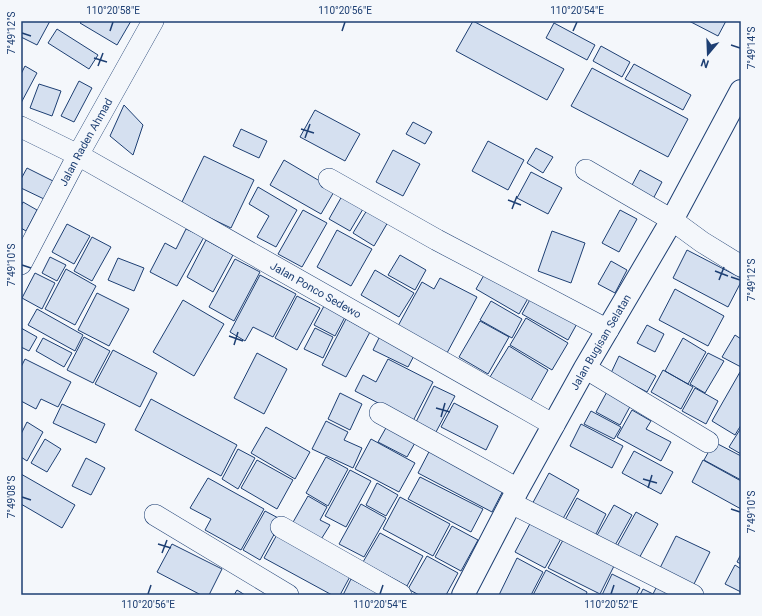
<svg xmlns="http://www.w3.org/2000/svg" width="762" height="616" font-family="Roboto,sans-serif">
	<rect width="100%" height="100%" fill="#f4f7fb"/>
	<path fill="#d5e0f0" stroke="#1d3f73" d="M21 21H50L37 45 21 37Z
		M82 21H131L117 45 80 23Z
		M473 21 564 69 547 100 456 51Z
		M689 21H726L718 36Z
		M554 23 595 45 587 60 546 38Z
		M57 29 98 55 89 69 48 43Z
		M601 46 630 62 622 77 593 61Z
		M634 64 691 95 683 110 625 79Z
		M25 66 37 73 21 103V74Z
		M592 68 688 119 668 157 571 106Z
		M79 81 92 88 74 122 61 116Z
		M39 84 61 91 52 116 30 108Z
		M124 105 143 125 133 155 110 136Z
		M315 110 360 134 345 161 300 137Z
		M413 122 432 132 425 144 406 134Z
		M241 129 267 141 259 158 233 146Z
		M488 141 524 160 508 190 472 171Z
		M536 148 553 157 543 173 527 163Z
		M393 150 420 164 403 196 376 182Z
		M204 156 254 180 231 228 181 204Z
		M284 160 335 190 321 214 270 185Z
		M27 168 53 181 44 199 21 188V179Z
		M640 170 662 182 653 199 631 187Z
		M531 172 562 188 548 214 517 198Z
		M258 187 297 210 276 247 257 237 269 216 249 204Z
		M342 196 363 209 350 231 329 219Z
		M23 202 37 210 26 231 21 228V206Z
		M303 210 327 223 302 267 278 254Z
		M367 210 388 222 374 246 353 233Z
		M620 210 637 219 619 252 602 243Z
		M67 224 90 236 74 264 52 252Z
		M186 229 204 237 177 286 150 272 165 243 176 249Z
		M337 230 372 249 351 286 317 267Z
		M552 231 585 243 571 283 538 271Z
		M92 237 111 247 92 281 74 271Z
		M206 240 233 255 213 292 187 277Z
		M687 250 741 278V282L728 307 673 278Z
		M400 255 426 270 415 290 388 275Z
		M50 257 66 265 57 281 42 273Z
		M118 258 144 268 134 291 108 280Z
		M235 259 260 272 234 321 209 307Z
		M611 261 627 270 615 293 598 284Z
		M66 269 96 286 75 325 45 309Z
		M375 270 414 293 399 317 361 295Z
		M487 270 530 295 519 314 476 289Z
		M35 273 55 283 42 309 22 298Z
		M260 275 296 294 273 337 253 327 245 341 230 332Z
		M440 278 477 297 447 353 398 326 422 282 434 289Z
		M675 289 724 316 708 346 659 320Z
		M97 293 129 309 109 346 78 330Z
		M533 294 579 320 568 340 522 314Z
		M297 296 320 308 297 350 275 338Z
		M183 300 224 324 194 376 153 352Z
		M491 301 522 319 512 338 480 320Z
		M324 306 345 317 335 336 314 325Z
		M37 309 83 335 75 351 28 325Z
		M526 318 568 343 552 370 510 345Z
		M346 319 370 332 346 377 322 365Z
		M480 321 509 337 488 374 459 357Z
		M647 325 664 334 655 352 637 343Z
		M21 328 37 337 29 351 21 347Z
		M315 328 333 337 323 358 304 349Z
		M381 334 416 352 408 367 373 350Z
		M735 335 741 339V367L722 357Z
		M84 337 110 351 93 383 67 370Z
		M43 338 72 353 64 367 36 351Z
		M683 338 706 352 688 384 665 371Z
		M509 346 548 370 530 402 490 377Z
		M113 350 157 373 140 407 95 384Z
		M257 353 287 369 264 414 234 398Z
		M708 353 724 361 705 393 690 384Z
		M619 356 656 376 647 392 611 373Z
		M25 359 71 382 58 407 41 399 36 409 21 401V367Z
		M388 359 433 382 413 421 355 391 363 375 376 382Z
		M663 370 693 387 681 409 651 392Z
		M740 372 741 425 735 435 712 421Z
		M434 386 455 396 436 432 416 422Z
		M609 388 633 401 620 425 596 412Z
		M695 388 718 401 706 424 682 411Z
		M340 393 362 404 350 430 328 419Z
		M151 399 237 445 221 476 135 430Z
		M454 403 498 426 486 450 441 427Z
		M62 404 105 424 96 443 53 423Z
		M632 410 651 421 646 429 671 442 661 461 617 437Z
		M591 411 621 427 614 439 584 424Z
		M326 421 348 432 344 440 362 448 353 468 312 449Z
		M27 422 43 432 27 461 21 457V434Z
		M581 424 623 446 612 468 570 446Z
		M387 426 416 441 407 457 378 442Z
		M266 427 310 452 295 479 251 453Z
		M741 428V454L729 447Z
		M45 439 61 449 47 472 31 463Z
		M371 439 415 463 399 492 355 469Z
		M714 442 741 456V480L704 460Z
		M432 446 506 485 492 512 418 473Z
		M238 449 255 458 238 489 222 479Z
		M634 451 673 472 661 494 622 473Z
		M326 457 348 469 328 506 306 493Z
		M86 458 105 468 91 495 72 486Z
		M257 460 293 480 277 509 241 488Z
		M703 460 741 481V509L692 482Z
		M350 470 371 481 346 527 325 516Z
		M549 473 579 490 560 524 530 508Z
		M21 474 75 505 62 528 21 504Z
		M420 477 483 509 471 532 408 499Z
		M208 478 264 509 241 550 205 530 211 519 190 508Z
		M377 483 398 495 386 516 366 505Z
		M308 496 327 507 320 520 330 525 320 541 292 524Z
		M400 497 450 524 433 556 383 529Z
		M577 498 606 514 595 536 565 520Z
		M361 504 386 518 364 557 339 544Z
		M614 505 632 515 613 549 595 539Z
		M265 511 282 520 260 560 243 550Z
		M636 512 658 524 637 562 615 550Z
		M533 518 563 535 545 568 515 552Z
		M452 526 478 540 461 571 435 557Z
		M279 531 353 571 340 595H332L264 558Z
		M380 533 423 556 407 586 363 562Z
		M676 536 710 552 691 590 657 574Z
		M563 540 614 566 600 594 548 568Z
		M172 544 222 569 209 595H201L157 572Z
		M741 554V564L737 562Z
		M427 556 458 573 446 595H419L408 589Z
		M517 558 543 572 531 595H499Z
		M735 565 741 569V592L725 584Z
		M546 570 587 592 586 595H533Z
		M612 574 640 588 636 595H602Z
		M351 579 381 595H343Z
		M658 584 680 595H640L643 589 653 594Z
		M237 590 245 595H234Z"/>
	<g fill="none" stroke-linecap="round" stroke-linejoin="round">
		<g stroke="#1d3f73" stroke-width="22">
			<g id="street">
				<path id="s1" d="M21 127 78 155 554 425"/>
				<path d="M586 170 672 220 702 242 741 266"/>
				<path d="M329 179 437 240 608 330"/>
				<path id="s2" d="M21 264 78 155 153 21"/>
				<path d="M585 368 708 442"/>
				<path d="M380 413 518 489"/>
				<path d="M511 503 693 595"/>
				<path d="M155 515 288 595"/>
				<path d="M281 527 401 595"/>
			</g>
		</g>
		<g stroke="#1d3f73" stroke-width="24">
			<g id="secondary">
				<path id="s3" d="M463 595 518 489 585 368 672 220 741 91"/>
			</g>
		</g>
		<use href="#street" stroke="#f4f7fb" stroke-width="21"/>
		<use href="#secondary" stroke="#f4f7fb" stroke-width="22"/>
	</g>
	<path fill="none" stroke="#1d3f73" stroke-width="1.5" d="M110 31 113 22M342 31 345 22M573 31 577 22M22 33 31 36M731 45 740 48M94 58 107 62M98 66 103 53M301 129 314 133M305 138 310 124M508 200 521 205M512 209 517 196M22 265 31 268M715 271 728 276M731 277 740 280M719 280 724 267M229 336 243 341M234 345 238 332M436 408 450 412M441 417 445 403M643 479 657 483M648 488 652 475M22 497 31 500M731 509 740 512M158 544 171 548M162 553 167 540M148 594 151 585M380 594 383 585M611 594 614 585"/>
	<g text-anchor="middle" stroke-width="3" stroke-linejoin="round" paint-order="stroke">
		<g font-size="11" fill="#1d3f73" stroke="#f4f7fb">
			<text dy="4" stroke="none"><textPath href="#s2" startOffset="138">Jalan Raden Ahmad</textPath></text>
			<text dy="4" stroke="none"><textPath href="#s1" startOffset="337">Jalan Ponco Sedewo</textPath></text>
			<text dy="4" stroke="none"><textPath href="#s3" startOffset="288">Jalan Bugisan Selatan</textPath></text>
		</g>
	</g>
	<rect width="762" height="616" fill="none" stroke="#f4f7fb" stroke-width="44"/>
	<g transform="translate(708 54) rotate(199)" stroke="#f4f7fb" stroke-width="3" paint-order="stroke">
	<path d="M0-3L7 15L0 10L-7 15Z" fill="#1d3f73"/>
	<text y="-6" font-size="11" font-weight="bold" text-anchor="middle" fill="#1d3f73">N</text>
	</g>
	<rect x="22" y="22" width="718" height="572" fill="none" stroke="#1d3f73" stroke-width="1.5"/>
	<g font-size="10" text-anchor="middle" fill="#1d3f73">
		<text x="113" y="14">110°20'58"E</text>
		<text x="345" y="14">110°20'56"E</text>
		<text x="577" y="14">110°20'54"E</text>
		<text transform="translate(11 33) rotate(-90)" y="4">7°49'12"S</text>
		<text transform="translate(751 48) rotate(-90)" y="4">7°49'14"S</text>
		<text transform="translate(11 265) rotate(-90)" y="4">7°49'10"S</text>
		<text transform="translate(751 280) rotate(-90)" y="4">7°49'12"S</text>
		<text transform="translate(11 497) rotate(-90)" y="4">7°49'08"S</text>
		<text transform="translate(751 512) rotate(-90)" y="4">7°49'10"S</text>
		<text x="148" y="608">110°20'56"E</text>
		<text x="380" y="608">110°20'54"E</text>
		<text x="611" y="608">110°20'52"E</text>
	</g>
</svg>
